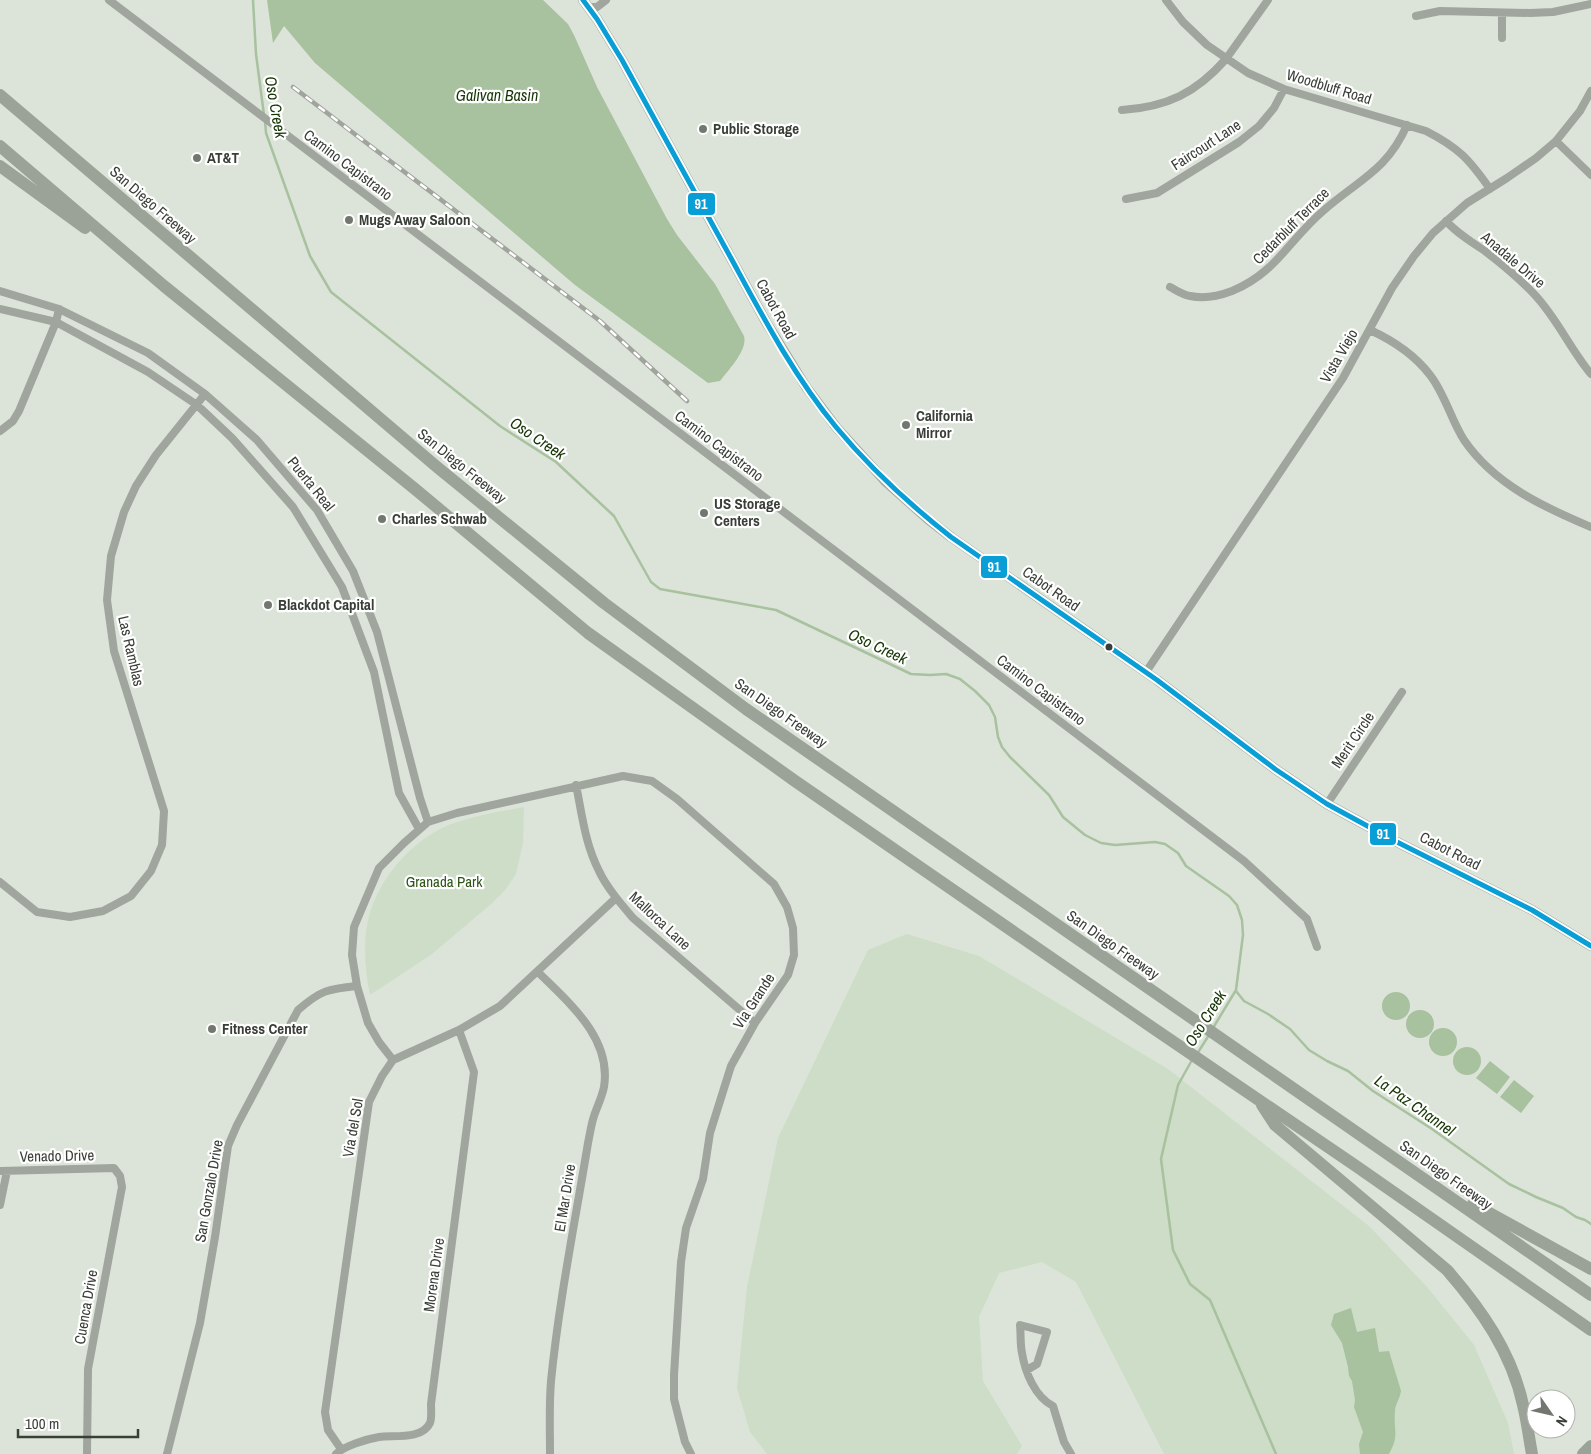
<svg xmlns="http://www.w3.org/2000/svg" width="1591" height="1454" font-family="'Archivo Narrow',sans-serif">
	<rect width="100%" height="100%" fill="#dce4d9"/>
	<path fill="#cdddc7" d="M524 807 523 843 516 874 506 889 491 904 432 954 370 995C365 971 363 944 368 920 378 877 416 835 457 822 478 815 502 811 524 807Z
		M907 934 979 956 1168 1069 1369 1226 1428 1288 1474 1345 1508 1423 1514 1454H1164L1076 1282 1042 1262 999 1273 979 1317 983 1381 1022 1446 1017 1454H767L750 1432 737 1388 747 1287 778 1138 868 950Z"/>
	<path fill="#a8c19e" d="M267 0H543L568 24 574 35 597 87 667 219 677 235 715 284 744 336C748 350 728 370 720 381L708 383 575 285 315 63 284 26 273 43Z
		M1382 1006a14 14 0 1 1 28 0a14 14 0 1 1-28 0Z
		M1406 1024a14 14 0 1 1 28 0a14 14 0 1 1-28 0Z
		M1429 1042a14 14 0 1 1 28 0a14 14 0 1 1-28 0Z
		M1453 1061a14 14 0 1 1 28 0a14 14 0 1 1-28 0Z
		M1490 1061 1510 1077 1497 1094 1476 1078Z
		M1514 1080 1534 1096 1521 1113 1500 1097Z
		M1351 1308 1357 1332 1375 1328 1379 1352 1389 1351 1401 1391C1400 1398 1396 1403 1395 1410 1393 1431 1400 1434 1389 1454H1360L1359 1444 1363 1432 1354 1407 1355 1400 1352 1381 1349 1376 1348 1367 1342 1343 1331 1325 1334 1314Z"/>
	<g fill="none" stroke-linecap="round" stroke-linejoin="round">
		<path stroke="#a8c19e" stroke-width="2.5" d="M253 0 256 54 264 115
			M265 121 266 133 310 256 331 292 500 426 556 462 614 516 651 582 660 589 776 610 911 674 930 675 946 674 960 679 975 691 989 705 995 717 998 737 1002 747 1010 757 1049 795 1063 817 1085 835 1101 843 1115 845 1155 842 1165 844 1178 853 1186 866 1229 896 1237 905 1242 920 1243 935 1236 990 1213 1028
			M1236 991 1244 1001 1268 1014 1290 1029 1309 1050 1327 1061 1348 1071 1373 1091 1432 1129 1509 1184 1536 1197 1563 1208 1576 1217 1585 1220 1591 1224
			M1197 1054 1209 1035
			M1192 1060 1178 1085 1161 1159 1173 1250 1190 1284 1210 1300 1276 1454"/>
		<path stroke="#a0a59e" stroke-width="8" d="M109 0 1244 861 1307 919 1317 947
			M1166 0 1183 22 1207 45 1248 73 1284 89 1426 131C1459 148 1469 159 1490 189
			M588 7H597L606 0
			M1502 13V38
			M1416 16 1440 11 1530 13 1553 12 1591 4
			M1122 110C1167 107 1196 93 1226 59L1268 0
			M1556 141 1591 175
			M1126 199 1157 193 1239 142 1259 126 1274 108 1284 89
			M1446 221C1457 233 1471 242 1485 251 1502 264 1519 278 1534 294 1557 318 1570 349 1591 374
			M1170 287C1176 290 1183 295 1190 296 1204 299 1219 296 1232 291 1276 273 1289 240 1323 211 1358 180 1387 171 1407 125
			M0 291 59 309 148 353 205 394 257 440 317 510 353 571 377 632 420 798 428 822
			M0 309 56 322 148 372 197 405 232 438 293 507 342 587 374 672 399 793 419 829
			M1370 330C1394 341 1414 354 1430 375 1445 394 1451 420 1464 440 1494 484 1543 507 1591 527
			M0 431 13 421 19 411 56 322 59 309
			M1146 672 1343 378 1392 288 1414 256 1433 233 1467 203 1507 178 1536 158 1556 141 1580 111 1591 91
			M576 785C582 814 585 844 599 871 607 888 621 904 633 918L755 1023
			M1327 804 1402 692
			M0 882 37 912 70 917 103 911 131 896 151 871 162 845 164 811 114 651 107 600 111 556 124 512 136 486 156 455 205 394
			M538 972C569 1003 612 1038 604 1087 602 1097 597 1107 594 1116 591 1125 590 1134 588 1143 575 1222 559 1301 551 1381 549 1405 550 1430 550 1454
			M393 1060 379 1042 368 1023 357 986 352 955 354 927 379 868 404 843 428 822 457 813 623 776 652 781 677 799 774 884 787 907 793 928 794 955 788 975 755 1023 731 1066 710 1133 703 1179 686 1228 681 1262 674 1375V1399L685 1442 691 1454
			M0 1171 114 1168 120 1176 122 1187 88 1369 87 1454
			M0 1205 7 1171
			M1027 1370 1037 1364 1047 1332 1020 1325C1021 1334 1020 1344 1022 1353 1025 1372 1035 1397 1053 1406L1064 1442 1071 1454
			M341 1449 328 1430 325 1412 369 1102 382 1076 393 1060 459 1030 500 1006 616 898
			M167 1454 200 1323 215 1237 228 1146 237 1125 298 1010C321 990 328 989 357 986
			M336 1454C344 1446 367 1439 379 1437 394 1435 422 1440 430 1423 432 1418 431 1410 431 1404L474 1072 459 1030"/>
		<path stroke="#a0a89e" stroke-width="10" d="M583 0 597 19 622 60 766 322 806 387 836 427 885 481 929 520 951 537 1157 680 1275 769 1327 804 1395 841 1532 910 1591 946"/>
		<path stroke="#9ba398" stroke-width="12" d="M0 95 437 467 604 603 746 709 1591 1295
			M0 146 164 286 415 489 588 633 795 781 1153 1028 1356 1166 1591 1330
			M0 166 85 228
			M1262 1105 1275 1125 1447 1270C1481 1309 1512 1353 1523 1405 1527 1421 1529 1438 1532 1454
			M1473 1204 1591 1269
			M1583 1454 1591 1446"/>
		<g stroke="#a0a49d" stroke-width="4.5">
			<path id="rail" d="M293 87 600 321 687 401"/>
		</g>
		<use href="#rail" stroke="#fff" stroke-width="2.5" stroke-dasharray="8" stroke-linecap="butt"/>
		<g stroke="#fff" stroke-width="9">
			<path id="bus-1" d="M583 0 597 19 622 60C659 127 695 193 732 260 763 317 794 376 836 427 870 468 909 504 951 537L1157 680 1275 769 1327 804 1395 841 1532 910 1591 946"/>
		</g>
		<use href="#bus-1" stroke="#099ed6" stroke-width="5"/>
	</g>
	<g fill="#727870" stroke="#fff" stroke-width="2">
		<circle cx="703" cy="129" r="5"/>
		<circle cx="197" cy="158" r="5"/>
		<circle cx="349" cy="220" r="5"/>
		<circle cx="906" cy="425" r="5"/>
		<circle cx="704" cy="513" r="5"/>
		<circle cx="382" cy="519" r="5"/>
		<circle cx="268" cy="605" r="5"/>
		<circle cx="212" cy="1029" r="5"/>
	</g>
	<circle fill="#393e37" stroke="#fff" stroke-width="2" cx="1109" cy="647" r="4.5"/>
	<g text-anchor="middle" stroke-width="4.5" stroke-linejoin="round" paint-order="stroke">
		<g font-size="15" fill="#393e37" stroke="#fff">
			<text transform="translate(1329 87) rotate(17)" y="5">Woodbluff Road</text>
			<text transform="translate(1206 145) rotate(-33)" y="5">Faircourt Lane</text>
			<text transform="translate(348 165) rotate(37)" y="5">Camino Capistrano</text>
			<text transform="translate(153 205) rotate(41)" y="5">San Diego Freeway</text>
			<text transform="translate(1291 226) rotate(-45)" y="5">Cedarbluff Terrace</text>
			<text transform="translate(1513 260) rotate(40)" y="5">Anadale Drive</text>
			<text transform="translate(776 309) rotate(61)" y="5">Cabot Road</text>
			<text transform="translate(1339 356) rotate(-60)" y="5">Vista Viejo</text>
			<text transform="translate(719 446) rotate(37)" y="5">Camino Capistrano</text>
			<text transform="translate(462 466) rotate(39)" y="5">San Diego Freeway</text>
			<text transform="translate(311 484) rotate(51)" y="5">Puerta Real</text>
			<text transform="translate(1051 589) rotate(35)" y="5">Cabot Road</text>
			<text transform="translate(131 651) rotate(77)" y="5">Las Ramblas</text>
			<text transform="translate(1041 690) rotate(37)" y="5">Camino Capistrano</text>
			<text transform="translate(781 713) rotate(35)" y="5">San Diego Freeway</text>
			<text transform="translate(1353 740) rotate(-56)" y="5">Merit Circle</text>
			<text transform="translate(1450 851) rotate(27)" y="5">Cabot Road</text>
			<text transform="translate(660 921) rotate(43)" y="5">Mallorca Lane</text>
			<text transform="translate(1113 945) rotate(35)" y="5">San Diego Freeway</text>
			<text transform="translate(754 1001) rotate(-57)" y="5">Via Grande</text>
			<text transform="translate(353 1128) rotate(-80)" y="5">Via del Sol</text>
			<text transform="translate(57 1156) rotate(-1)" y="5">Venado Drive</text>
			<text transform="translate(1446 1175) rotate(35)" y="5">San Diego Freeway</text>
			<text transform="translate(209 1191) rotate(-80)" y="5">San Gonzalo Drive</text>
			<text transform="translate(565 1198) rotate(-81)" y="5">El Mar Drive</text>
			<text transform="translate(434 1275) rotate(-82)" y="5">Morena Drive</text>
			<text transform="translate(86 1307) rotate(-80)" y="5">Cuenca Drive</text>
		</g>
		<g font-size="15" font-weight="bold" fill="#393e37" stroke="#fff" text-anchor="start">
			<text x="713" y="134">Public Storage</text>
			<text x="207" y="163">AT&amp;T</text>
			<text x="359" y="225">Mugs Away Saloon</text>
			<text x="916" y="421">California<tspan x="916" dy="17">Mirror</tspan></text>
			<text x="714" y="509">US Storage<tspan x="714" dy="17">Centers</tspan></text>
			<text x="392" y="524">Charles Schwab</text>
			<text x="278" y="610">Blackdot Capital</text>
			<text x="222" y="1034">Fitness Center</text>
		</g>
		<g font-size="15" fill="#2b5415" stroke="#fff">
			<text x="444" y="887">Granada Park</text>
		</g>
		<g font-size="16" font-style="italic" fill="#163504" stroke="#fff">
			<text x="497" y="101">Galivan Basin</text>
			<text transform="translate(276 107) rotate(80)" y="6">Oso Creek</text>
			<text transform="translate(538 438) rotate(34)" y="6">Oso Creek</text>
			<text transform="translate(878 646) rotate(25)" y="6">Oso Creek</text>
			<text transform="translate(1205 1018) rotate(-58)" y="6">Oso Creek</text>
			<text transform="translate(1415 1105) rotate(35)" y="6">La Paz Channel</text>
		</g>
	</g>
	<g stroke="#fff" stroke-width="2">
		<rect x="687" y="192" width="29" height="24" rx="5" fill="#099ed6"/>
		<rect x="980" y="555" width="28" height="24" rx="5" fill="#099ed6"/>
		<rect x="1369" y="822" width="28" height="24" rx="5" fill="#099ed6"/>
	</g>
	<g font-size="14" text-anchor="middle" font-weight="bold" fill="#fff">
		<text x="701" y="209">91</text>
		<text x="994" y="572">91</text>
		<text x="1383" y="839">91</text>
	</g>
	<g transform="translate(1551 1414) rotate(124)"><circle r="24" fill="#ffffff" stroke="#b0b2af"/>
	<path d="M0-4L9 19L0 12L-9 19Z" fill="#727870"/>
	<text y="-8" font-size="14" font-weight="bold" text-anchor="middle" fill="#393e37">N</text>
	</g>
	<path d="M18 1429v8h120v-8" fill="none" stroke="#393e37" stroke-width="2.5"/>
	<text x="25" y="1429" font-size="15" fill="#393e37" stroke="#ffffff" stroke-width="4" paint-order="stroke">100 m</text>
</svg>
